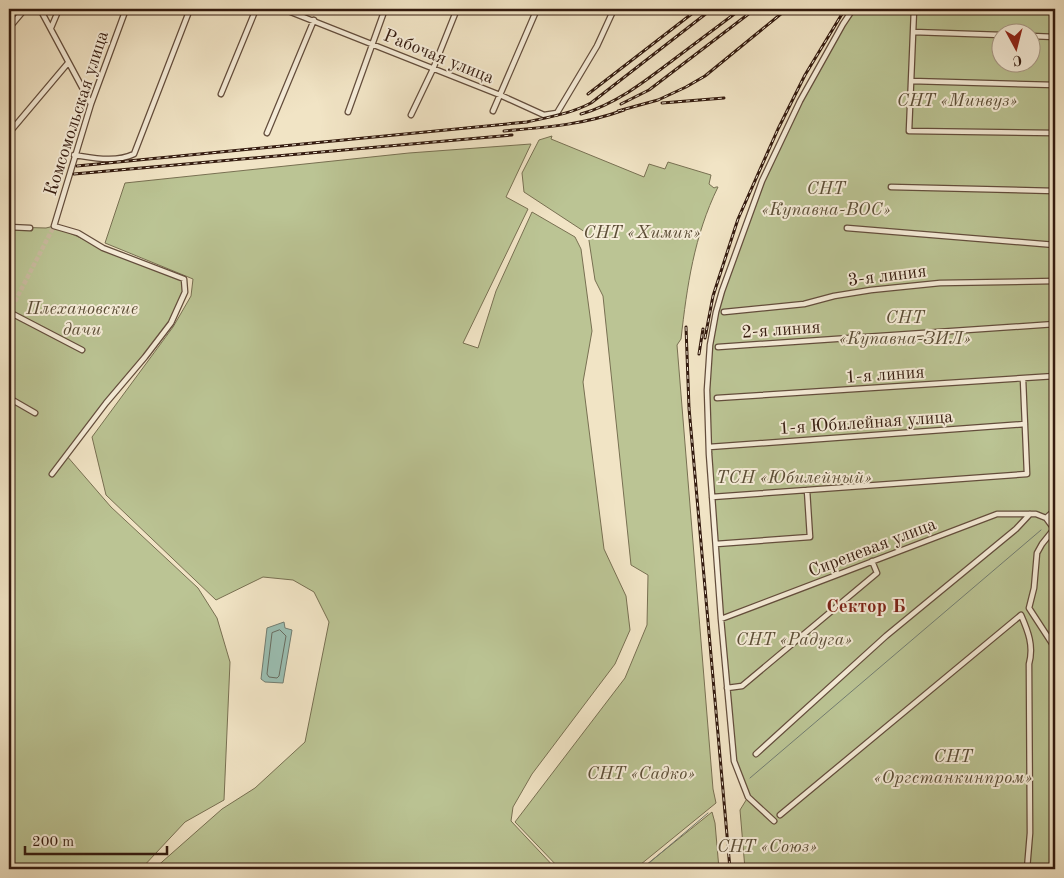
<svg xmlns="http://www.w3.org/2000/svg" width="1064" height="878" font-family="'Old Standard TT',serif">
	<rect width="100%" height="100%" fill="#f1e4c5"/>
	<filter id="stains"><feTurbulence type="fractalNoise" baseFrequency=".004" numOctaves="4"/><feColorMatrix values="0 0 0 0 .2 0 0 0 0 .09 0 0 0 0 .02 0 0 0 .5 -.17"/></filter>
	<radialGradient id="worn" r=".72"><stop offset=".6" stop-color="#630" stop-opacity="0"/><stop offset="1" stop-color="#630" stop-opacity=".3"/></radialGradient>
	<path fill="#bbc494" stroke="#787052" fill-rule="evenodd" d="M853 9H1055V869H745L740 810 748 797 734 761 709 454 707 390 716 313 762 181 800 101ZM1002 32H1032V62H1002Z
		M552 136 551 139 644 177 649 164 665 169 668 162 711 175 709 184 714 188 716 187H718C694 236 687 286 681 339L677 345 713 789 716 803 635 869H560L515 822 625 678 647 625 648 575 631 565 603 296 595 280 588 234 524 192 522 173 539 140Z
		M531 144 506 197 528 209 463 343 478 348 496 291 532 212 575 237 581 249 592 331 583 382 604 549 626 596 630 630 615 664 532 774 513 807 511 821 556 869H154L222 809 255 788 305 742 329 622 314 592 293 580 263 577 216 600 106 495 92 437 173 327 191 296 193 279 105 243 125 183 409 153Z
		M54 226 103 248 184 279 185 292 171 323 66 455 111 507 198 588 217 618 230 662 224 800 185 822 141 869H9V227L46 228Z
		M712 812 715 823 719 869H641Z"/>
	<path fill="#9bbfb3" stroke="#727d71" d="M284 622 285 628 292 630 283 683 265 682 261 679 267 628Z"/>
	<g fill="none" stroke-linecap="round" stroke-linejoin="round">
		<path stroke="#686d61" stroke-width="1" d="M280 630 286 636 279 676 277 678 269 677 267 674 272 633Z"/>
		<path stroke="#727d71" stroke-width="1" d="M750 778 1041 530
			M642 869 708 813"/>
		<path stroke="#cbbca1" stroke-width="4.5" stroke-dasharray="4.5 2" stroke-linecap="butt" d="M9 313 54 226"/>
		<g stroke="#634d3c" stroke-width="7">
			<path id="street" d="M40 9 91 104
				M283 9 500 95 544 115 557 113 597 46 614 9
				M914 9 909 131 1055 133
				M9 28 25 9
				M51 28 59 9
				M913 32 1002 35
				M1032 36 1055 37
				M911 81 1055 85
				M221 94 256 9
				M493 111 537 9
				M348 112 385 9
				M411 115 433 69 457 9
				M9 133 68 63
				M267 133 314 20
				M1053 133 1055 31
				M74 155C94 158 115 163 134 154L190 9
				M891 187 1055 191
				M9 227 30 228
				M847 228 1055 245
				M9 312 82 350
				M724 312 804 304 834 296 871 290 940 283 1055 281
				M718 347 1055 324
				M9 398 35 413
				M717 398 1055 376
				M709 447 1025 424
				M52 474 106 403 145 357 171 323 185 292 184 279 103 248 78 233 54 226 91 104 126 9
				M712 497 1027 474 1023 379
				M1046 518 1054 529 1042 544 1037 553 1034 588 1029 608 1055 648
				M716 544 810 537 807 490
				M721 619 997 514H1036L1046 518 1055 510
				M727 688 742 686 877 573 872 561
				M756 754 886 636 1016 529 1030 514
				M780 815 1021 615C1028 631 1034 646 1029 664L1030 833 1027 869
				M774 821 748 797 734 761 721 619 709 454 707 390 710 345 716 312 722 291 762 181 800 101 843 24 853 9"/>
		</g>
		<use href="#street" stroke="#f6edd9" stroke-width="4.5"/>
		<g stroke="#341b0f" stroke-width="3">
			<path id="rail" d="M588 94 698 9
				M662 103 724 98
				M621 104 649 90 755 9
				M618 111 658 100 686 87 705 76 787 9
				M581 114C616 104 644 82 673 60 696 43 718 26 741 9
				M504 131C548 127 582 125 624 110
				M77 166 527 122C549 117 570 114 591 103L712 9
				M74 174 512 135
				M686 327 689 408 730 869
				M705 338 713 296 738 219 778 129 805 75 845 9
				M699 354 703 329"/>
		</g>
		<use href="#rail" stroke="#f6edd9" stroke-width="1" stroke-dasharray="4" stroke-linecap="butt"/>
	</g>
	<g text-anchor="middle" stroke-width="4" stroke-linejoin="round" paint-order="stroke">
		<g font-size="18" fill="#341b0f" stroke="#f6edd9">
			<text transform="translate(439 56) rotate(22)" y="6">Рабочая улица</text>
			<text transform="translate(76 113) rotate(-72)" y="6">Комсомольская улица</text>
			<text transform="translate(887 275) rotate(-7)" y="6">3-я линия</text>
			<text transform="translate(781 329) rotate(-4)" y="6">2-я линия</text>
			<text transform="translate(885 374) rotate(-4)" y="6">1-я линия</text>
			<text transform="translate(866 422) rotate(-4)" y="6">1-я Юбилейная улица</text>
			<text transform="translate(872 547) rotate(-21)" y="6">Сиреневая улица</text>
		</g>
		<g font-size="18" font-style="italic" fill="#5c4e37" stroke="#f6edd9">
			<text x="957" y="106">СНТ «Минвуз»</text>
			<text x="826" y="194">СНТ<tspan x="826" dy="21">«Купавна-ВОС»</tspan></text>
			<text x="642" y="238">СНТ «Химик»</text>
			<text x="82" y="314">Плехановские<tspan x="82" dy="21">дачи</tspan></text>
			<text x="905" y="323">СНТ<tspan x="905" dy="21">«Купавна-ЗИЛ»</tspan></text>
			<text x="794" y="483">ТСН «Юбилейный»</text>
			<text x="794" y="645">СНТ «Радуга»</text>
			<text x="953" y="762">СНТ<tspan x="953" dy="21">«Оргстанкинпром»</tspan></text>
			<text x="641" y="779">СНТ «Садко»</text>
			<text x="767" y="852">СНТ «Союз»</text>
		</g>
		<g font-size="19" font-weight="bold" fill="#7a1f14" stroke="#f6edd9">
			<text x="866" y="612">Сектор Б</text>
		</g>
	</g>
	<rect width="1064" height="878" fill="none" stroke="#f1e4c5" stroke-width="30"/>
	<rect x="10" y="10" width="1044" height="858" fill="none" stroke="#341b0f" stroke-width="2.5"/>
	<rect x="15" y="15" width="1034" height="848" fill="none" stroke="#341b0f"/>
	<g transform="translate(1016 48) rotate(173)"><circle r="24" fill="#f6edd9" stroke="#a89988"/>
	<path d="M0-4L9 19L0 12L-9 19Z" fill="#8f2418"/>
	<text y="-8" font-size="14" font-weight="bold" text-anchor="middle" fill="#341b0f">С</text>
	</g>
	<path d="M25 846v8h142v-8" fill="none" stroke="#341b0f" stroke-width="2.5"/>
	<text x="32" y="846" font-size="15" fill="#341b0f" stroke="#f6edd9" stroke-width="4" paint-order="stroke">200 m</text>
	<rect width="100%" height="100%" filter="url(#stains)"/>
	<rect width="100%" height="100%" fill="url(#worn)"/>
</svg>
